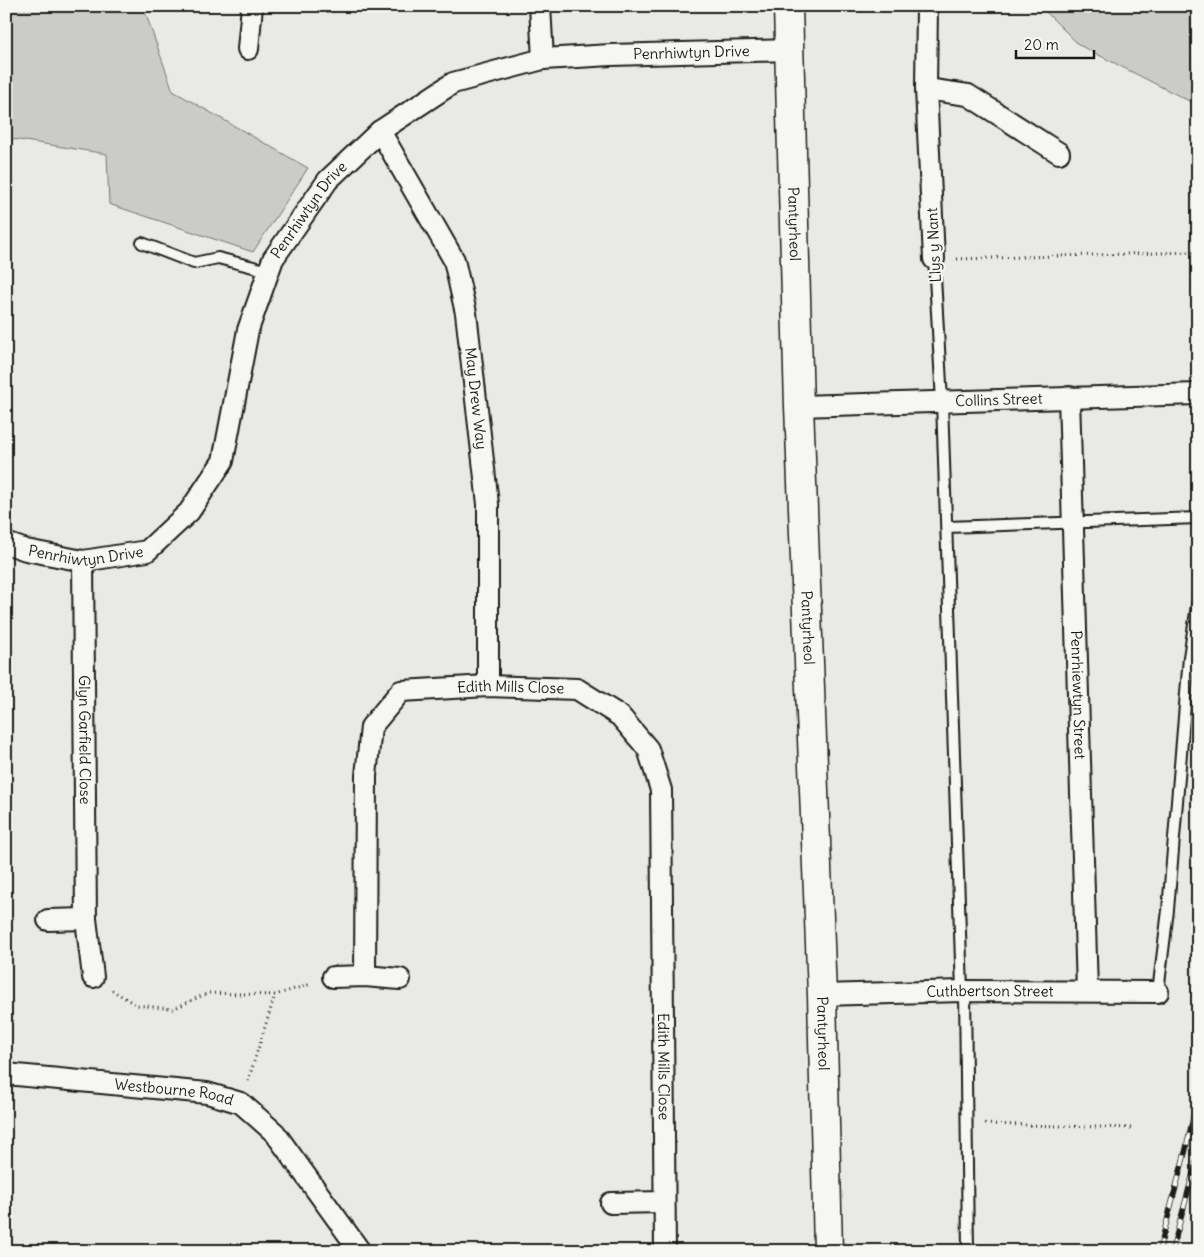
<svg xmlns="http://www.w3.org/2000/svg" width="1204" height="1257" font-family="Delius,sans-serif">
	<rect width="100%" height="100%" fill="#e9e9e5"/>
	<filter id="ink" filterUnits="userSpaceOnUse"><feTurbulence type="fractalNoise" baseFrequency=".02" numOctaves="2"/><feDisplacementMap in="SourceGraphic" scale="10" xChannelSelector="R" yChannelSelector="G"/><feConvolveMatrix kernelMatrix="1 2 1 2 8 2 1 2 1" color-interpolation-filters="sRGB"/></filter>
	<g filter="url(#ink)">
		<path fill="#cbcbc7" stroke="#747472" d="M6 6H143L173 91 308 168 253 252 109 204 107 154 6 138Z
			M1040 6H1190L1193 103 1079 45Z"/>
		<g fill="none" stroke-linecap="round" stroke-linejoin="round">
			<g stroke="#1c1c1c" stroke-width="14">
				<path id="service" d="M142 243 194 263 218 258 269 271
					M934 259 942 402 962 991
					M947 527 1198 518
					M965 991 968 1251
					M1158 992 1168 910 1189 657 1198 599"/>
			</g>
			<g stroke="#1c1c1c" stroke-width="24">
				<g id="minor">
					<path d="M540 6 543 59"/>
					<path d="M927 6 926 89 934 259"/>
					<path d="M248 49 252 6"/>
					<path d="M926 89 968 95 1059 153"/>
					<path id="s1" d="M380 131 454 260 466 313 488 504V686"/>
					<path id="s2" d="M1069 397 1087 991"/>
					<path id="s3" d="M799 406 1198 394"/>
					<path id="s4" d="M6 543 26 550 83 561 147 551 189 512 223 461 248 330 273 259 328 180 380 131 453 83 543 59 611 55 789 50"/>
					<path id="s5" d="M83 561 86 919 93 977"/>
					<path d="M48 920 86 919"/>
					<path id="s6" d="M365 976 366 776 371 727 401 691 488 686 577 689 620 716 648 749 661 790 665 1249"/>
					<path d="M333 977 365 976 400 979"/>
					<path id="s7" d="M822 995 962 991 1158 992"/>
					<path id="s8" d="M6 1074 207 1093 241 1103 275 1133 360 1251"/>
					<path d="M611 1203 664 1202"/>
				</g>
			</g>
			<g stroke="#1c1c1c" stroke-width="31">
				<g id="primary">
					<path id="s9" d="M788 6 799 406 822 995 828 1251"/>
				</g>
			</g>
			<path stroke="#1c1c1c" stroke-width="3" stroke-dasharray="1 4" stroke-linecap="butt" d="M957 259 1194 252
				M112 990 136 1005 173 1009 208 993 275 995 311 984
				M248 1081 275 995
				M985 1124 1134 1128"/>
			<use href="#service" stroke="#f6f6f2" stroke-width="10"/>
			<use href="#minor" stroke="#f6f6f2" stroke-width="20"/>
			<use href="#primary" stroke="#f6f6f2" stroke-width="28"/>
			<g stroke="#1c1c1c" stroke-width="5.5">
				<path id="rail" d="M1159 1251 1186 1149 1198 1095
					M1172 1251 1198 1155"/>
			</g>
			<use href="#rail" stroke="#f6f6f2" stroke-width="4" stroke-dasharray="11" stroke-linecap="butt"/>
		</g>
	</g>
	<g text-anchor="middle" stroke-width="4.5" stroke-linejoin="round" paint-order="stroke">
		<g font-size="15" fill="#1c1c1c" stroke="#f6f6f2">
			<text dy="5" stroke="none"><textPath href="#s4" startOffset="968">Penrhiwtyn Drive</textPath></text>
			<text dy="5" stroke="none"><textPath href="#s4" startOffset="532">Penrhiwtyn Drive</textPath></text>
			<text dy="5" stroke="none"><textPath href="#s9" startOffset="218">Pantyrheol</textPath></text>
			<text transform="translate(934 245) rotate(-93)" y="5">Llys y Nant</text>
			<text dy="5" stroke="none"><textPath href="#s1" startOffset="289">May Drew Way</textPath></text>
			<text dy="5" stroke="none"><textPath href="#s3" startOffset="200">Collins Street</textPath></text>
			<text dy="5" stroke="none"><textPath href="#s4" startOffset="82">Penrhiwtyn Drive</textPath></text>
			<text dy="5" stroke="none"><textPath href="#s9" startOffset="622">Pantyrheol</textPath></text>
			<text dy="5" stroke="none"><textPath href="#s6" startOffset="406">Edith Mills Close</textPath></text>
			<text dy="5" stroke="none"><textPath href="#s2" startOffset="298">Penrhiewtyn Street</textPath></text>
			<text dy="5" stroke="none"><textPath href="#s5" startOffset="179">Glyn Garfield Close</textPath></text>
			<text dy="5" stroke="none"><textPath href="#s7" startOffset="168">Cuthbertson Street</textPath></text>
			<text dy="5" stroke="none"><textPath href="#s9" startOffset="1028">Pantyrheol</textPath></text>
			<text dy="5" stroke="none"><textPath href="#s6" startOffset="886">Edith Mills Close</textPath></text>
			<text dy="5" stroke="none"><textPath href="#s8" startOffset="169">Westbourne Road</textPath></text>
		</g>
	</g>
	<rect width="1204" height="1257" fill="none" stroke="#f6f6f2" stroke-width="25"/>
	<rect x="12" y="12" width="1179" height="1232" fill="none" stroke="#1c1c1c" stroke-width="2" filter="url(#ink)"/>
	<path d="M1016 50v8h78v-8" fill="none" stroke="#1c1c1c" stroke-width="2.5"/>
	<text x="1024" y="50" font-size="15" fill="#1c1c1c" stroke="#f6f6f2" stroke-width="4" paint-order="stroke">20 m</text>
</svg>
